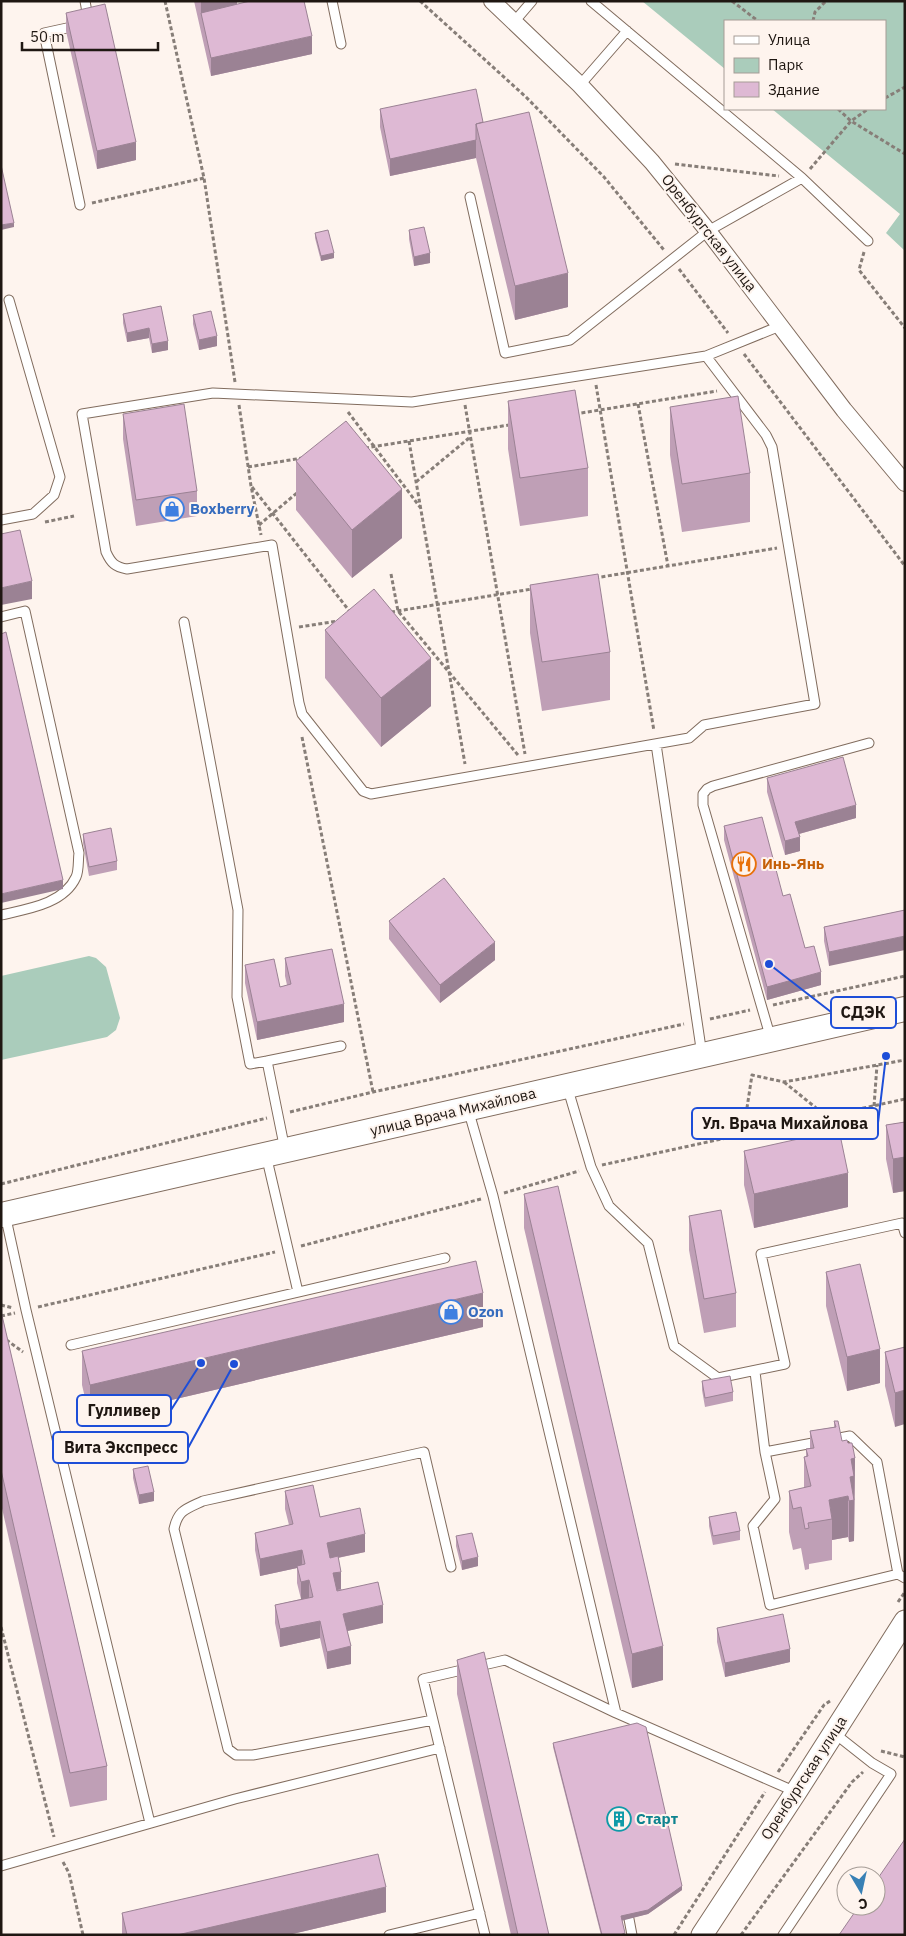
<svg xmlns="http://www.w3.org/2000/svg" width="906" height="1936" font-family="'IBM Plex Sans',sans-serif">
	<rect width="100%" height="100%" fill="#fef4ee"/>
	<path fill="#acb" d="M642 1H905V251L886 233 900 214 772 109H885V21H725V69Z
		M89 956 96 958 106 967 120 1018 116 1030 107 1037 1 1060V976Z"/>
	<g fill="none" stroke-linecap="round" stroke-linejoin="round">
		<g stroke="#816c5e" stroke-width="11">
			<path id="service" d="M85 1 88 18
				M332 1 341 44
				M591 1 802 178 868 241
				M514 22 532 1
				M76 26 44 33 80 205
				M580 85 627 31
				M470 197 505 353 570 340 708 231 802 178
				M706 356 766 435 772 447 815 704 704 725 689 738 371 794 363 791 302 714 299 703 272 545 127 569C115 567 111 563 106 552L82 414 213 393 412 402 706 356 780 326
				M1 520 33 514 54 495 60 477 9 300
				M1 617 25 611 79 853C78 860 79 871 76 877 64 904 27 909 1 915
				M184 622 238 910 237 997 250 1064 267 1061 285 1150
				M656 744 702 1055
				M771 1039 703 805V794L707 789 713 786 869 743
				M267 1061 341 1046
				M567 1086 591 1167 609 1206 648 1243 674 1346 718 1378 785 1364 761 1254 902 1223 905 1233
				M468 1109 493 1196 616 1713
				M266 1155 298 1292
				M5 1214 26 1310 150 1823
				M71 1345 445 1258
				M755 1372 765 1452 775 1499 753 1526 770 1605 898 1574
				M765 1452 850 1436 877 1462 898 1574 905 1578
				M433 1720 253 1755H236L228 1749 174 1529C178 1510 186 1509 203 1501L424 1452 451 1567
				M1 1866 235 1799 440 1748
				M629 1919 632 1935
				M389 1935 480 1913
				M485 1935 423 1679 505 1660 616 1713 796 1792
				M783 1935 891 1774 872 1763 834 1733"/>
		</g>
		<g stroke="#816c5e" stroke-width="18">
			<path id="minor" d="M492 1 580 85 652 162 708 231 844 410 905 483"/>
		</g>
		<g stroke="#816c5e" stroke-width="23">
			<path id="tertiary" d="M702 1935 796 1792 905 1621"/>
		</g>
		<g stroke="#816c5e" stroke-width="26">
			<path id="secondary" d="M1 1215 905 1009"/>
		</g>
		<path stroke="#877e78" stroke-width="3" stroke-dasharray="4 2.5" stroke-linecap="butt" d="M165 1 204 178 235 382
			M420 1 526 97 604 177 664 250
			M732 1 758 21
			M813 21 815 12 826 1
			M885 98 905 87
			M838 109 851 121 905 154
			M675 164 779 176
			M810 169 851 121 868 109
			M92 203 204 178
			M864 252 859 270 905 328
			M679 269 728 333
			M744 354 905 566
			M596 385 654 731
			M638 404 668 566
			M239 405 251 486 261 535
			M465 405 525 754
			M348 412 420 507
			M575 414 717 391
			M409 441 465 764
			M365 448 509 425
			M248 467 302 458
			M416 482 469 438
			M252 487 351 613
			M45 522 74 516
			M259 525 298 492
			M391 574 398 611 518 755
			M595 578 777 548
			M391 612 532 589
			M299 627 338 621
			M302 737 373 1092
			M773 1005 905 976
			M710 1019 750 1010
			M784 1082 826 1116
			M874 1106 877 1065
			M290 1112 373 1092 684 1024
			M743 1134 752 1075 784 1082 905 1060
			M602 1165 905 1099
			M1 1184 267 1118
			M504 1193 579 1171
			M301 1246 481 1199
			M1 1305 13 1308
			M38 1307 275 1252
			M1 1316 15 1313
			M1 1336 23 1352
			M898 1602 905 1592
			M1 1627 54 1837
			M881 1751 905 1757
			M778 1772 824 1705 830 1701
			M63 1862 69 1873 83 1935
			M674 1935 765 1792
			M741 1935 852 1782 863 1772"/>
		<use href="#service" stroke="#fff" stroke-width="9"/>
		<use href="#minor" stroke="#fff" stroke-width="16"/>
		<use href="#tertiary" stroke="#fff" stroke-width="21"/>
		<use href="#secondary" stroke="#fff" stroke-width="24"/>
	</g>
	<path fill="#bf9fb6" d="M194 1H237V4L312 54 211 76Z
		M66 13 136 160 97 169 66 31Z
		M380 109 483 122 568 307 515 320 476 158 390 176 380 127Z
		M409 230 430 263 414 266 409 239Z
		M315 233 334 258 321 261 315 238Z
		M161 306 168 350 152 353 149 338 127 342 123 323V314Z
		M193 315 217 346 199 350 193 324Z
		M508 401 588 468V516L520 526 508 449Z
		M670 407 750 473V522L682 532 670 455Z
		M123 414 197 491V516L136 526 123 439Z
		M296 461 402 538 352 578 296 510Z
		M530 585 610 652V700L542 711 530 633Z
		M325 630 431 706 381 747 325 678Z
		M767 778 856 818 799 834 800 851 785 855 767 792Z
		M724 826 783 896 821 985 767 1000 724 840Z
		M83 834 117 861V870L89 876 83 843Z
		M905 910 829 966 824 941V927Z
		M389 921 495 960 440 1003 389 939Z
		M285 958 344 1022 257 1040 245 983V965L280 987 287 985 285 976Z
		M905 1122V1191L893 1193 886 1159V1125Z
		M744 1151 848 1207 754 1228 744 1185Z
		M524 1194 663 1680 632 1688 524 1228Z
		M689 1216 736 1293V1327L704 1333 689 1250Z
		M826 1272 880 1383 847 1391 826 1306Z
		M1 1311 107 1766V1800L70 1807 1 1504Z
		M483 1327 90 1419 82 1385V1351Z
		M905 1347 895 1427 885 1386V1352Z
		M702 1381 733 1392V1401L705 1407 702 1390Z
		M834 1421 842 1441 848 1443 855 1458 854 1541 849 1542 848 1537 832 1540V1560L809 1564V1569L805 1570 801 1548 793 1550 789 1532V1491L804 1488V1457H806V1449L810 1448V1431L834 1427Z
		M133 1469 154 1501 139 1504 133 1478Z
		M285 1491 365 1552 338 1558 341 1589 383 1623 347 1631 351 1664 327 1669 320 1638 280 1647 275 1623V1605L301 1599 297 1583V1568L260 1576 255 1550V1533L289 1525 285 1509Z
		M709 1517 740 1531V1540L713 1545 709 1526Z
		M456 1536 478 1566 462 1570 456 1546Z
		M717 1628 790 1662 725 1677 717 1642Z
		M457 1660 549 1935H511L457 1694Z
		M553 1743 682 1890 648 1914 622 1920 625 1935H601L553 1747Z
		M386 1912 288 1935H122V1913Z"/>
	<path fill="#9b8294" d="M201 1H237V22L201 13Z
		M312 36V54L211 76V58Z
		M476 140V158L390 176V159Z
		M136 142V160L97 169V151Z
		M14 223V227L1 230V225Z
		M334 253V258L321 261V256Z
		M430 253V263L414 266V257Z
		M568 273V307L515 320V286Z
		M149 328V338L127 342V333Z
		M217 336V346L199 350V340Z
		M168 341V350L152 353V344Z
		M402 489V538L352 578V530Z
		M32 581V599L1 605V588Z
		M431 658V706L381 747V698Z
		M856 805V818L795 835V822Z
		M800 837V851L785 855V841Z
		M63 880V889L1 903V894Z
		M905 936V950L829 966V952Z
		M495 942V960L440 1003V985Z
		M821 972V985L767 1000V987Z
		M344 1004V1022L257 1040V1022Z
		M905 1157V1191L893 1193V1159Z
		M848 1173V1207L754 1228V1194Z
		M483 1293V1327L90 1419V1385Z
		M880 1349V1383L847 1391V1357Z
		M905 1390V1424L895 1427V1393Z
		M855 1458 854 1541 849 1542V1501L851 1459Z
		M154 1492V1501L139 1504V1495Z
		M848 1496V1537L832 1540V1519L829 1500Z
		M365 1534V1552L327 1560V1543Z
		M302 1550V1567L297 1566V1568L260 1576V1559Z
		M478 1557V1566L462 1570V1561Z
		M341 1572V1589L333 1591V1573Z
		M309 1580V1598L301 1600V1582Z
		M383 1605V1623L343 1632V1614Z
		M320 1621V1638L280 1647V1629Z
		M351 1646V1664L327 1669V1652Z
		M663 1646V1680L632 1688V1654Z
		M790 1649V1662L725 1677V1663Z
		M682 1886V1890L648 1914 621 1921V1916Z
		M386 1887V1912L288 1935H177Z"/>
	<path fill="#deb9d4" stroke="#9b8294" d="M250 1H304L312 36 211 58 201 13Z
		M105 4 136 142 97 151 66 13Z
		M476 89 483 122 476 124V140L390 159 380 109Z
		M529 112 568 273 515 286 476 124Z
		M1 165 14 223 1 225Z
		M424 227 430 253 414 257 409 230Z
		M328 230 334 253 321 256 315 233Z
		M161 306 168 341 152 344 149 328 127 333 123 314Z
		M211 311 217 336 199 340 193 315Z
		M575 390 588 468 520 478 508 401Z
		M738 396 750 473 682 484 670 407Z
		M184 404 197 491 136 500 123 414Z
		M346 421 402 489 352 530 296 461Z
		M20 530 32 581 1 588V534Z
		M598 574 610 652 542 662 530 585Z
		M374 589 431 658 381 698 325 630Z
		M6 632 63 880 1 894V634Z
		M843 757 856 805 795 822 800 837 785 841 767 778Z
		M762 817 783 896 790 894 805 948 814 946 821 972 767 987 724 826Z
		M111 828 117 861 89 867 83 834Z
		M444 878 495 942 440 985 389 921Z
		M905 910V936L829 952 824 927Z
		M332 949 344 1004 257 1022 245 965 274 959 280 987 291 984 285 958Z
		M905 1122V1157L893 1159 886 1125Z
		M839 1130 848 1173 754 1194 744 1151Z
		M558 1186 663 1646 632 1654 524 1194Z
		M721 1210 736 1293 704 1299 689 1216Z
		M476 1261 483 1293 90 1385 82 1351Z
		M860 1264 880 1349 847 1357 826 1272Z
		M1 1311 107 1766 70 1773 1 1470Z
		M905 1347V1390L895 1393 885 1352Z
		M730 1376 733 1392 705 1398 702 1381Z
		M834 1421H838L842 1441 847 1440 848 1443H852L855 1458 851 1459 854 1476 850 1477 854 1500 849 1501 848 1496 829 1500 832 1519 808 1523 809 1528 805 1529 801 1507 793 1509 789 1491 811 1486 804 1457 808 1456 806 1449 814 1448 810 1431 836 1427Z
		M148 1466 154 1492 139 1495 133 1469Z
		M313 1485 320 1517 360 1508 365 1534 327 1543 330 1558 338 1556 341 1572 333 1573 337 1591 378 1582 383 1605 343 1614 351 1646 327 1652 320 1621 280 1629 275 1605 313 1597 309 1580 301 1582 297 1566 305 1564 302 1550 260 1559 255 1533 293 1524 285 1491Z
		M736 1512 740 1531 713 1536 709 1517Z
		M472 1533 478 1557 462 1561 456 1536Z
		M783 1614 790 1649 725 1663 717 1628Z
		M484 1652 549 1935H518L457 1660Z
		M637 1723 646 1727 682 1886 648 1910 621 1916 625 1933 620 1935H602L553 1743Z
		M905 1839V1935H839L859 1906H876V1881Z
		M378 1854 386 1887 177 1935H127L122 1913Z"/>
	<defs>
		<g id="shop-ring" transform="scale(1.25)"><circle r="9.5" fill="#fef4ee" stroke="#3f7fe0" stroke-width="1.5"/><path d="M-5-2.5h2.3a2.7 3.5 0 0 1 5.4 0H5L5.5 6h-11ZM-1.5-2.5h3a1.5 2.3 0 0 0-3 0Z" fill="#3f7fe0"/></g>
		<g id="restaurant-ring" transform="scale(1.25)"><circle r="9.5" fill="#fef4ee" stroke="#e8710a" stroke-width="1.5"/><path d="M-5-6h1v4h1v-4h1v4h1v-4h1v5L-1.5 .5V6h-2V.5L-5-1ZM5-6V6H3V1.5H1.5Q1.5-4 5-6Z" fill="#e8710a"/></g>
		<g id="building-ring" transform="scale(1.25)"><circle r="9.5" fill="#fef4ee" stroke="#0f9aa8" stroke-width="1.5"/><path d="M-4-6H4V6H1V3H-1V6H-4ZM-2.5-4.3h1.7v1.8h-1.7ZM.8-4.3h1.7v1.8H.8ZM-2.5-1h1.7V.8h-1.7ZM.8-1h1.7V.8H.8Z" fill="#0f9aa8"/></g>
	</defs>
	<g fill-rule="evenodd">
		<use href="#shop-ring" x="172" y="509"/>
		<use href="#restaurant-ring" x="744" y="864"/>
		<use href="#shop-ring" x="451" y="1312"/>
		<use href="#building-ring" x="619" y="1819"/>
	</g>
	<g text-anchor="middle" stroke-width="4" stroke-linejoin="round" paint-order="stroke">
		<g font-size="15" fill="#1f1712" stroke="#fef4ee">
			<text transform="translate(709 233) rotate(52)" y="5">Оренбургская улица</text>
			<text transform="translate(453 1112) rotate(-13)" y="5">улица Врача Михайлова</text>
			<text transform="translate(804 1778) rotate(-57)" y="5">Оренбургская улица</text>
		</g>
		<g font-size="15" font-weight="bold" fill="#366cbe" stroke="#fef4ee" text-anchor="start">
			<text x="190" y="514">Boxberry</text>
			<text x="468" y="1317">Ozon</text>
		</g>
		<g font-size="15" font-weight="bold" fill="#c56008" stroke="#fef4ee" text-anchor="start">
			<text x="762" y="869">Инь-Янь</text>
		</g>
		<g font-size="15" font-weight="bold" fill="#0d838f" stroke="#fef4ee" text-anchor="start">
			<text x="636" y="1824">Старт</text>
		</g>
	</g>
	<path fill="none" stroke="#1d4ed8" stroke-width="2" d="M769 964L831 1012M886 1056L878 1123M201 1363L171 1410M234 1364L188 1448"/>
	<g fill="#1d4ed8" stroke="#fef4ee" stroke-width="2">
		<circle cx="769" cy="964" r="5"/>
		<circle cx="886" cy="1056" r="5"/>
		<circle cx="201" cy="1363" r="5"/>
		<circle cx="234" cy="1364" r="5"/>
	</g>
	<g fill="#fef4ee" stroke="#1d4ed8" stroke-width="2">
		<rect x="831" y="997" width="65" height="31" rx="5"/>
		<rect x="692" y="1108" width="186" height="31" rx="5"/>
		<rect x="77" y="1395" width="94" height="31" rx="5"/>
		<rect x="53" y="1432" width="135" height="31" rx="5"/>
	</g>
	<g font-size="16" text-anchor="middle" font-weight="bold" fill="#1f1712">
		<text x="863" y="1018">СДЭК</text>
		<text x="785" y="1129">Ул. Врача Михайлова</text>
		<text x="124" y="1416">Гулливер</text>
		<text x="121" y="1453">Вита Экспресс</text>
	</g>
	<rect width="906" height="1936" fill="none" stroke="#1f1712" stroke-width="5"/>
	<rect x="724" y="20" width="162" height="90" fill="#fef4ee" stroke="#a59c96"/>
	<rect x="734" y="36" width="25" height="8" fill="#ffffff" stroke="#a59c96"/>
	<text x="768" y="45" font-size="15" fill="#1f1712">Улица</text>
	<rect x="734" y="58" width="25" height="15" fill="#aaccbb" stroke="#a59c96"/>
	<text x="768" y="70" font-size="15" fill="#1f1712">Парк</text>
	<rect x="734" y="82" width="25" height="15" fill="#deb9d4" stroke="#a59c96"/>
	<text x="768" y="95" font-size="15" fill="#1f1712">Здание</text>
	<g transform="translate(861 1891) rotate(171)"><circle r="24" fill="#fef4ee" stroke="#a59c96"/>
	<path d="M0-4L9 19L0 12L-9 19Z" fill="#3880b5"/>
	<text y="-8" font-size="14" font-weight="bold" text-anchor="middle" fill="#1f1712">С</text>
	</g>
	<path d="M22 42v8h136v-8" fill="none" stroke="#1f1712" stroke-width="2.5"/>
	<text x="30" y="42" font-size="15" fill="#1f1712" stroke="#fef4ee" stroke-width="4" paint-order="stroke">50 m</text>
</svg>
